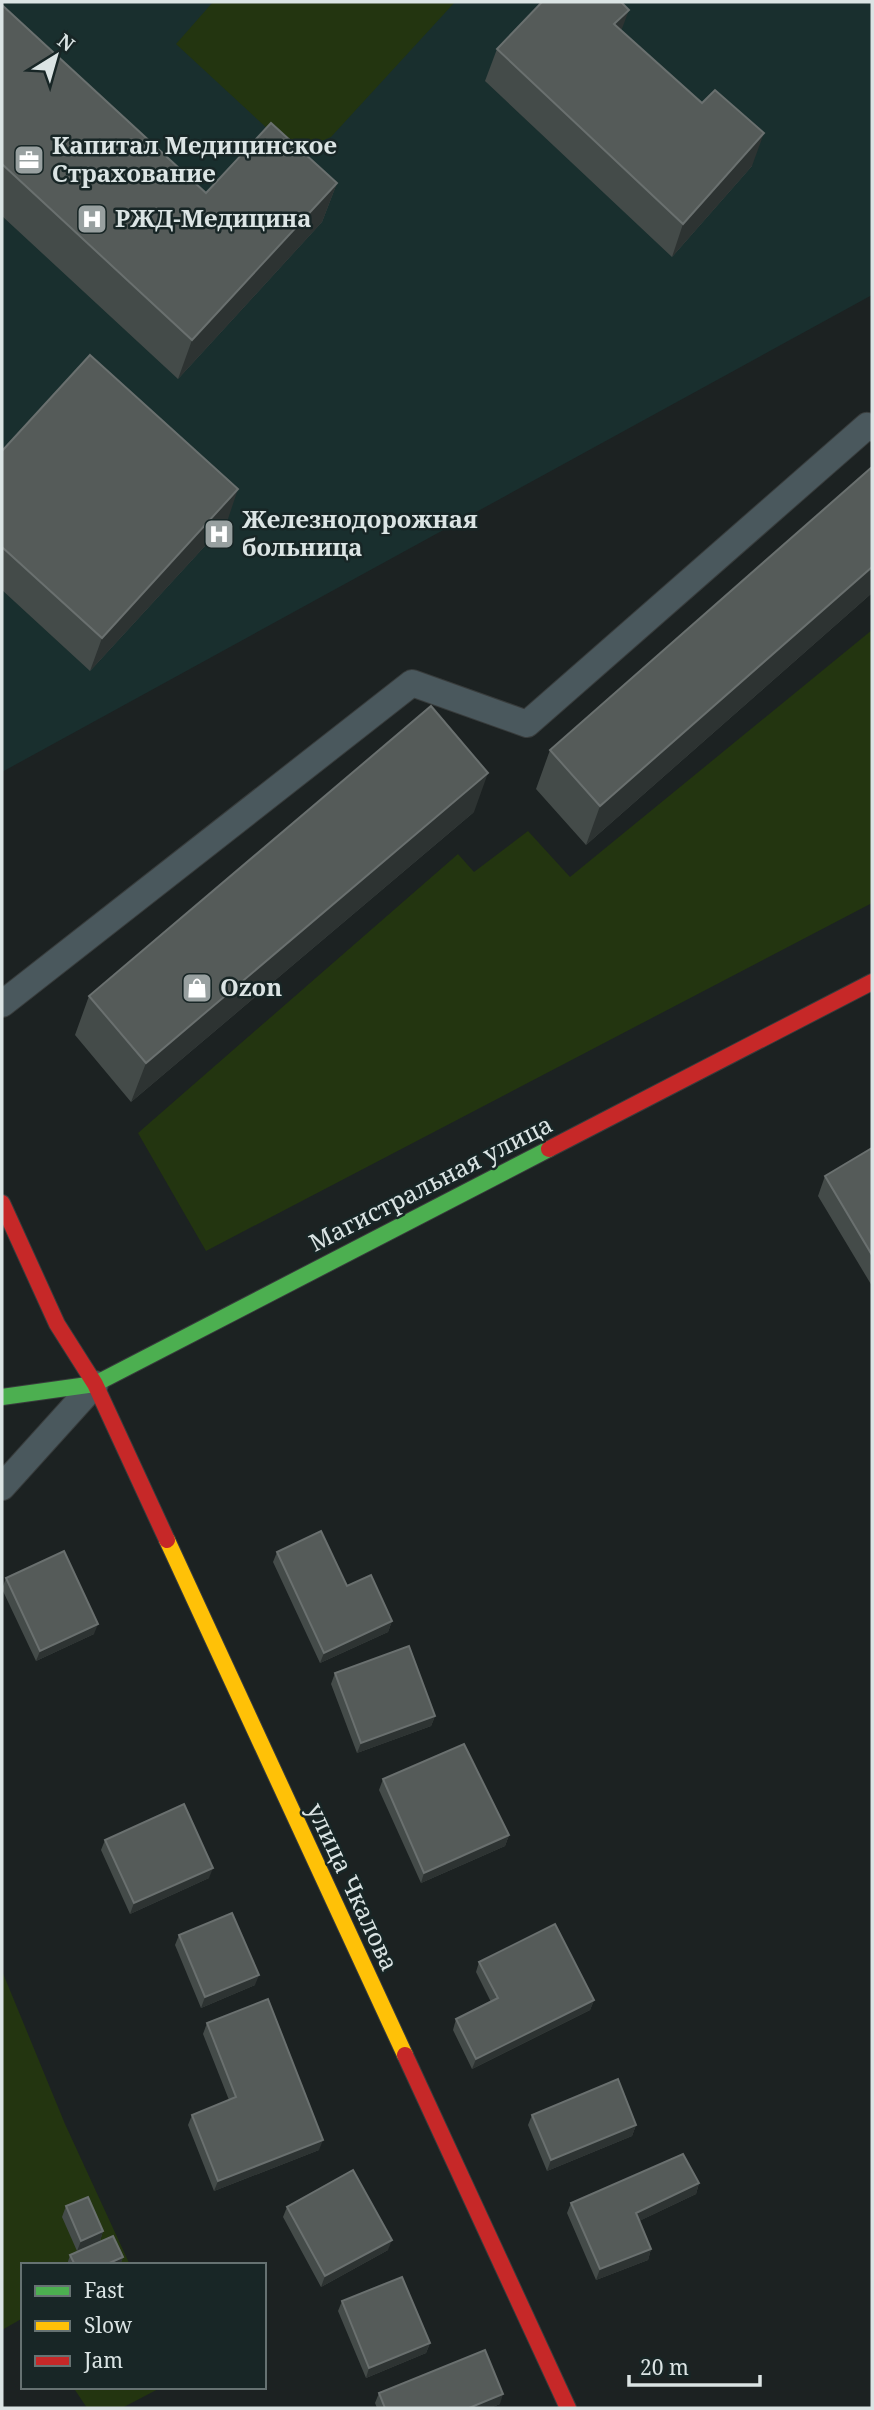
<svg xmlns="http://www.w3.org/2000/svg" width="874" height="2410" font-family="'Noto Serif',serif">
	<rect width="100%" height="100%" fill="#1c2222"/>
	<path fill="#192f2e" d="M2 2H872V295L2 772Z"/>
	<path fill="#233510" d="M213 2H455L331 137 300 150 271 132 176 44Z
		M872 630V903L206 1251 138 1133 458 854 474 872 528 831 570 877Z
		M2 1971 65 2124 130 2265H23V2318L2 2330Z
		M73 2387H162L122 2408H87Z"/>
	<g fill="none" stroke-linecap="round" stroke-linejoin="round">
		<g stroke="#383c3c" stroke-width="28">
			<path id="lane" d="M2 1004 412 683 527 724 867 426 872 428
				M2 1487 95 1384"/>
		</g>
		<g stroke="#383c3c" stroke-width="18">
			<path id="fast" d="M2 1397 95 1384 549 1149"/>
		</g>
		<g stroke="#383c3c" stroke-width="18">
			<path id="slow" d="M167 1540 405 2055"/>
		</g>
		<g stroke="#383c3c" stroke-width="18">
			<path id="jam" d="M549 1149 872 982
				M2 1203 57 1324 95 1384 167 1540
				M405 2055 568 2408"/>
		</g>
		<use href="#lane" stroke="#4a585d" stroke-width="26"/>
		<use href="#fast" stroke="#4caf50" stroke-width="16"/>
		<use href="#slow" stroke="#ffc107" stroke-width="16"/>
		<use href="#jam" stroke="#c62828" stroke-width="16"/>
	</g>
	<path fill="#444b49" d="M2 5 206 193 337 183 322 222 178 379 2 216Z
		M622 31 752 166 672 257 485 81 497 49Z
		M2 451 227 522 90 671 2 590Z
		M872 467V593L586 845 536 789 550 750Z
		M474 812 131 1102 75 1035 89 996Z
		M872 1148V1286L818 1196 825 1176Z
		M277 1552 392 1621 388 1632 320 1663 273 1562Z
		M6 1578 94 1634 36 1661 2 1589Z
		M335 1673 435 1716 431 1726 357 1753 331 1684Z
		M383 1779 509 1835 505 1846 421 1883 379 1790Z
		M105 1840 209 1878 130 1914 101 1850Z
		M179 1935 255 1985 201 2008 175 1945Z
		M479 1962 594 2000 590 2010 472 2069 453 2030 456 2019 491 2002 476 1972Z
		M207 2023 319 2150 214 2191 188 2125 192 2115 229 2100 203 2034Z
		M532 2115 636 2125 632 2136 547 2171 528 2125Z
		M699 2183 696 2194 639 2221 651 2249 648 2260 596 2280 567 2213 571 2203Z
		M66 2206 103 2231 100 2241 77 2251 62 2217Z
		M287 2207 388 2250 321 2287 283 2217Z
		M70 2255 123 2257 120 2265H67Z
		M342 2301 430 2343 426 2353 366 2378 338 2311Z
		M379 2393 500 2404 490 2408H377L375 2403Z"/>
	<path fill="#2d3332" d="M629 10 617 42 614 24Z
		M764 133 752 166 672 257 683 224Z
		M337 183 322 222 178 379 192 340Z
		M238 489 227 522 90 671 102 638Z
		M872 567V593L586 845 600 806Z
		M488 773 474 812 131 1102 146 1063Z
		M392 1621 388 1632 320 1663 324 1653Z
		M98 1624 94 1634 36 1661 40 1651Z
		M435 1716 431 1726 357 1753 361 1743Z
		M509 1835 505 1846 421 1883 424 1873Z
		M213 1868 209 1878 130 1914 134 1903Z
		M259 1975 255 1985 201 2008 205 1997Z
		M594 2000 590 2010 472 2069 476 2059Z
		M636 2125 632 2136 547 2171 551 2160Z
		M323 2140 319 2150 214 2191 218 2181Z
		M699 2183 696 2194 633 2224 636 2213Z
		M103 2231 100 2241 77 2251 81 2241Z
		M392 2240 388 2250 321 2287 325 2276Z
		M651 2249 648 2260 596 2280 600 2269Z
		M123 2257 120 2265H105Z
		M430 2343 426 2353 366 2378 369 2368Z
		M503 2394 500 2404 490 2408H469Z"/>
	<path fill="#555b59" stroke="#6a706f" stroke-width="2" d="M542 2H621L629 10 614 24 702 103 715 90 764 133 683 224 497 49Z
		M2 5 206 193 271 123 337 183 192 340 2 164Z
		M90 355 238 489 102 638 2 547V451Z
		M872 467V567L600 806 550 750Z
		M431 706 488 773 146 1063 89 996Z
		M872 1148V1255L825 1176Z
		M321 1531 347 1586 371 1575 392 1621 324 1653 277 1552Z
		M64 1551 98 1624 40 1651 6 1578Z
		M409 1646 435 1716 361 1743 335 1673Z
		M464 1744 509 1835 424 1873 383 1779Z
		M184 1804 213 1868 134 1903 105 1840Z
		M232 1913 259 1975 205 1997 179 1935Z
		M555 1924 594 2000 476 2059 456 2019 498 1998 479 1962Z
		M268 1999 323 2140 218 2181 192 2115 236 2097 207 2023Z
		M618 2079 636 2125 551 2160 532 2115Z
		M683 2154 699 2183 636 2213 651 2249 600 2269 571 2203Z
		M353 2170 392 2240 325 2276 287 2207Z
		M88 2197 103 2231 81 2241 66 2206Z
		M113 2236 123 2257 105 2265H75L70 2255Z
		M402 2277 430 2343 369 2368 342 2301Z
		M485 2350 503 2394 469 2408H385L379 2393Z"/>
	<defs>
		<g id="office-square" transform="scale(1.575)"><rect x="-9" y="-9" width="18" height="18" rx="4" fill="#98a0a0" stroke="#182626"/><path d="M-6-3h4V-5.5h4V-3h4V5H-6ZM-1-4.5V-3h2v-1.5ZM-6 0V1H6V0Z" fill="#fff"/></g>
		<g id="hospital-square" transform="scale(1.575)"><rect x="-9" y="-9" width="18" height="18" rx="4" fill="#98a0a0" stroke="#182626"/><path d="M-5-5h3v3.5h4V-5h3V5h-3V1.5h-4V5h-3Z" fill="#fff"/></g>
		<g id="shop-square" transform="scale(1.575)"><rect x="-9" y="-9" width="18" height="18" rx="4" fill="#98a0a0" stroke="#182626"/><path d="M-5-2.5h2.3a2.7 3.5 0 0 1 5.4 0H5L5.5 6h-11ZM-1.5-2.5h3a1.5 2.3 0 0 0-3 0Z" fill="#fff"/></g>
	</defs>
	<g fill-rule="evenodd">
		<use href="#office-square" x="29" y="160"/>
		<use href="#hospital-square" x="92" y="219"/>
		<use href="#hospital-square" x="219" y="534"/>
		<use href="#shop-square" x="197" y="988"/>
	</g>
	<g text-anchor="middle" stroke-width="5" stroke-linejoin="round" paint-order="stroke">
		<g font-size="24" font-weight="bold" fill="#dbe4e4" stroke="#182626" text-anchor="start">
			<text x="52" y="154">Капитал Медицинское<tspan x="52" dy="28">Страхование</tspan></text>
			<text x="115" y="227">РЖД-Медицина</text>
			<text x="242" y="528">Железнодорожная<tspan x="242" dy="28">больница</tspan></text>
			<text x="220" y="996">Ozon</text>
		</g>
		<g font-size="24" fill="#dbe4e4" stroke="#182626">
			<text transform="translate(431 1184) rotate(-27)" y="8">Магистральная улица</text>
			<text transform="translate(352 1887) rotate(65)" y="8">улица Чкалова</text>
		</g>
	</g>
	<rect width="874" height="2410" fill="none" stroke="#dbe4e4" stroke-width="7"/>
	<rect x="21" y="2263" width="245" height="126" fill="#182626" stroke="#667272" stroke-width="2"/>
	<rect x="35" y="2286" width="35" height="10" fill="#4caf50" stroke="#667272" stroke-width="2"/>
	<text x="84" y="2298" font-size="21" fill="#dbe4e4">Fast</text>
	<rect x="35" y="2321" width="35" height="10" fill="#ffc107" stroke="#667272" stroke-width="2"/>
	<text x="84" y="2333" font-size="21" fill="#dbe4e4">Slow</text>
	<rect x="35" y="2356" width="35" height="10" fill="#c62828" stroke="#667272" stroke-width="2"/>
	<text x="84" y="2368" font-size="21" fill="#dbe4e4">Jam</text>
	<g transform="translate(56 56) rotate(37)" stroke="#182626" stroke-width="5" paint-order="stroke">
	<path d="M0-5L12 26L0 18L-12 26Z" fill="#dbe4e4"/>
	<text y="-10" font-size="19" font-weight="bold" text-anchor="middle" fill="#dbe4e4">N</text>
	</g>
	<path d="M629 2375v10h131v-10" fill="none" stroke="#dbe4e4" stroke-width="3.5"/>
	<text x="640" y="2375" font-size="21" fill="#dbe4e4" stroke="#182626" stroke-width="5" paint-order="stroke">20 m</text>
</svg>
